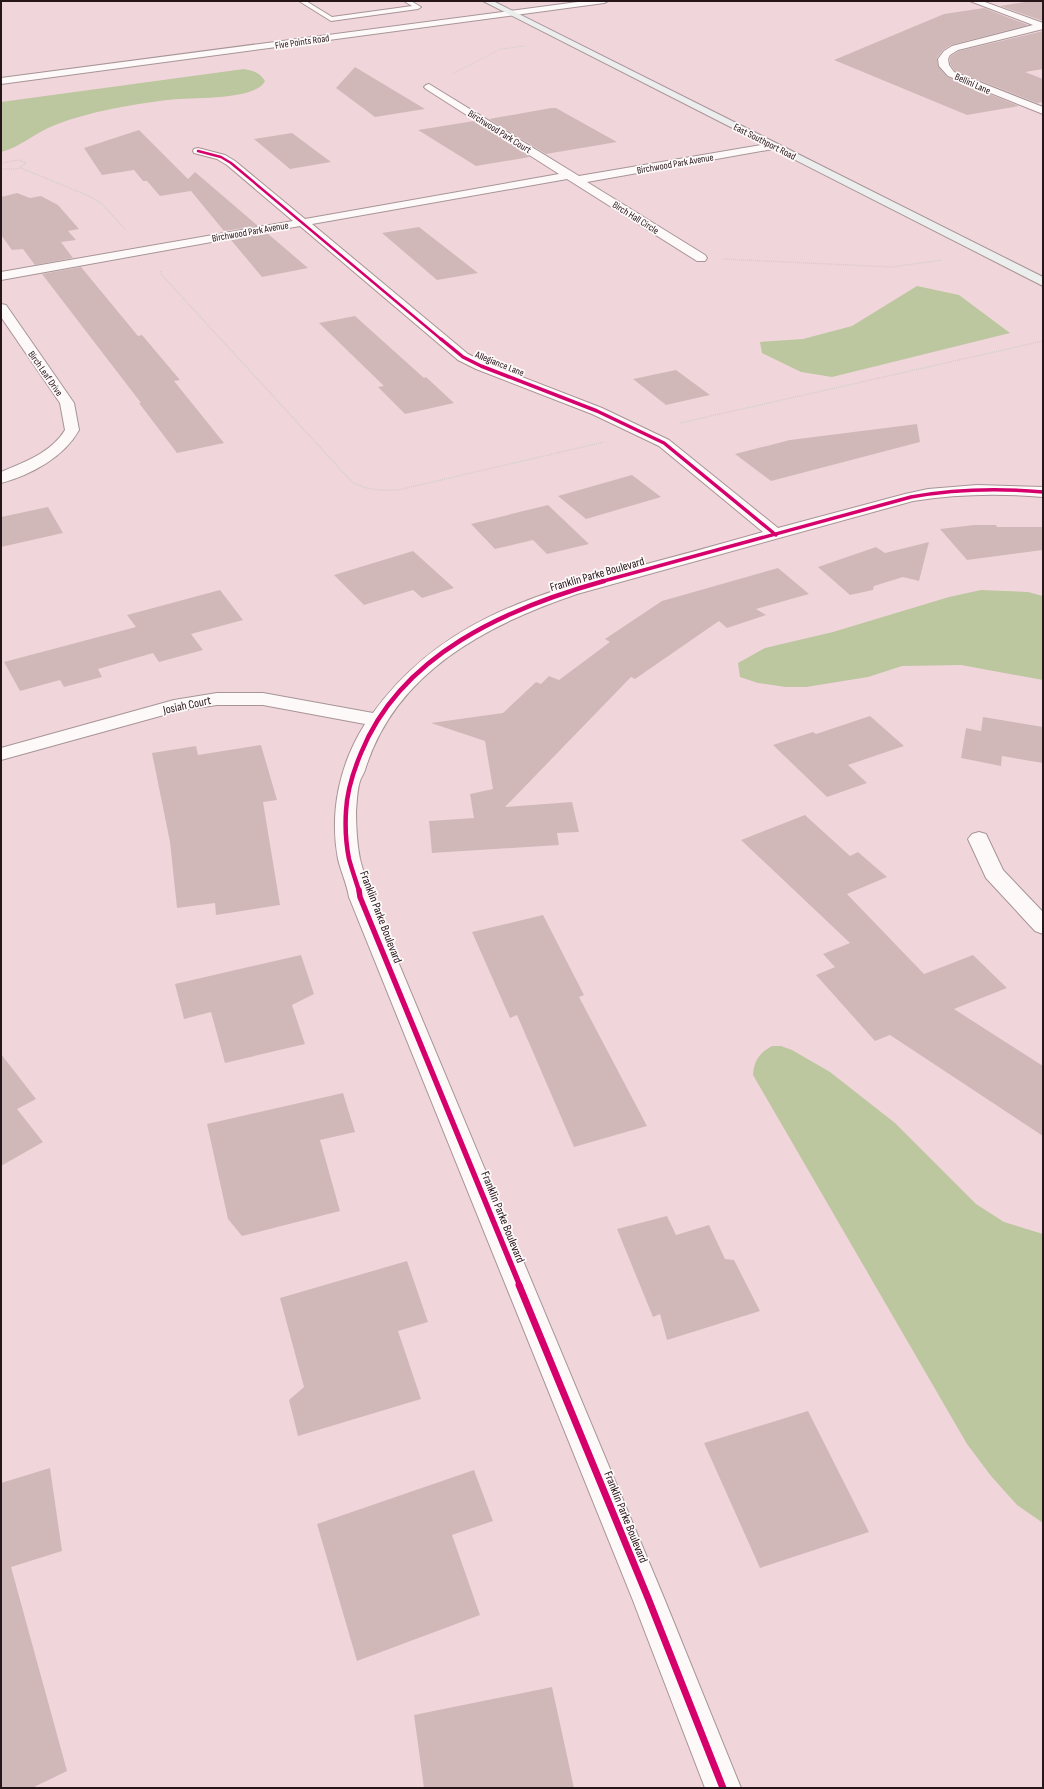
<svg xmlns="http://www.w3.org/2000/svg" width="1044" height="1789" font-family="'Sofia Sans Condensed',sans-serif">
	<rect width="100%" height="100%" fill="#f0d6da"/>
	<path fill="#bcc69f" d="M244 69C254 71 259 72 265 81 256 101 188 97 167 100 129 105 91 111 55 125 36 132 21 147 1 152V102Z
		M917 286 959 295 1010 333 832 377 801 372 762 353 760 342 803 339 852 326Z
		M981 590 1028 592 1043 596V680L961 665 902 666 868 677 806 687H786L758 683 740 677 738 663 765 648 833 632 949 597Z
		M772 1046H781L792 1050 830 1072 895 1123 976 1204 1004 1222 1043 1234V1523L1017 1505 991 1476 967 1444 753 1075C754 1061 759 1053 772 1046Z"/>
	<path fill="#d1b8b8" d="M1031 1H1043V21L1000 6Z
		M984 8 1028 25 951 45 943 50 937 58 938 66 947 77 1019 106 967 115 834 60 944 14Z
		M1043 31V69L1025 72 1043 79V102L1037 103 955 71 950 64V59L951 56 959 51Z
		M355 67 425 109 375 117 336 88Z
		M551 108H556L617 142 546 154 489 119Z
		M474 121 530 157 476 166 418 130Z
		M139 130 188 179 195 172 258 226 224 231 191 191 160 196 147 181H143L134 170 102 175 84 148Z
		M292 133 331 162 290 169 254 139Z
		M17 193 30 198 41 196 58 205 79 229 68 231 76 240 61 242 73 258 35 265 23 249 12 250 1 235V197Z
		M419 227 478 273 437 280 382 233Z
		M267 233 308 268 262 277 231 240Z
		M81 267 138 336 142 335 180 380 174 381 224 443 177 453 139 403H141L42 274Z
		M355 316 424 378 426 377 454 403 405 414 378 387 384 386 319 323Z
		M676 370 710 395 666 405 633 379Z
		M917 424 920 442 771 481 735 454 790 440Z
		M632 475 661 497 586 519 558 496Z
		M548 505 589 544 547 554 533 540 495 549 471 524Z
		M48 507 63 533 1 547V517Z
		M974 525H996L997 527H1043V550L967 560 940 529Z
		M929 542 919 581 903 577 874 586 873 590 850 595 818 567 876 547 885 553Z
		M413 551 454 588 422 598 413 590 364 605 334 575Z
		M778 568 809 594 756 609 766 615 727 628 719 621 635 679 631 677 505 807 572 802 579 832 557 833 559 845 432 853 429 821 474 818 470 794 493 789 485 741 431 723 503 713 536 682 541 684 549 676 559 680 610 642 605 639 662 601Z
		M220 590 243 620 191 634 203 650 159 662 153 653 98 669 102 677 64 687 60 680 20 691 4 662 136 627 127 615Z
		M870 716 904 746 848 765 867 783 827 797 773 745 813 732 816 734Z
		M983 717 1043 727V763L1002 756 1001 766 961 758 966 728 981 731Z
		M261 745 277 800 263 802 280 905 216 915 215 903 177 908 170 842 152 753 196 746 198 755Z
		M805 815 850 856 858 852 887 877 847 894 924 974 973 955 1007 988 954 1009 1043 1066V1136L890 1035 875 1041 816 975 835 967 823 954 850 943 741 840Z
		M543 915 584 995 579 997 647 1126 574 1147 517 1015 510 1018 472 932Z
		M301 955 314 994 292 1005 305 1044 225 1063 211 1012 184 1019 175 984Z
		M1 1054 36 1099 17 1109 43 1142 1 1166Z
		M343 1093 355 1132 320 1140 340 1211 242 1236 228 1219 207 1124Z
		M667 1216 676 1235 709 1225 725 1259 734 1260 760 1311 667 1340 660 1314 653 1317 617 1229Z
		M407 1261 428 1322 398 1331 421 1399 298 1436 289 1400 304 1387 280 1298Z
		M808 1411 869 1532 760 1568 704 1443Z
		M50 1468 62 1551 11 1567 67 1771 32 1788H1V1483Z
		M474 1470 493 1521 452 1535 480 1615 357 1661 317 1524Z
		M552 1687 574 1788H424L414 1715Z"/>
	<g fill="none" stroke-linecap="round" stroke-linejoin="round">
		<g stroke="#a79497" stroke-width="2">
			<path id="service" d="M299 1H306L332 17 412 6 404 1H411L421 7 418 9 331 21Z"/>
		</g>
		<g stroke="#a79497" stroke-width="2">
			<path id="minor" d="M970 1H982L1043 23V29L958 50 950 55 948 59 949 65 954 72 1043 107V114L948 76 939 66 938 59 944 51 952 46 1033 25Z
				M429 84 579 176 773 143 778 146 773 149 587 182 705 255 707 258 705 261H697L567 179 312 224 468 354 486 363 602 408 669 440 778 528 905 494 928 489 977 485 1043 487V497C999 493 956 494 913 501L577 594C486 625 395 672 365 770 364 774 361 777 360 781 357 790 357 801 356 811 356 826 357 844 360 859 363 872 368 884 371 897L664 1598 741 1788H705L632 1598 349 897C347 884 341 872 338 859 329 812 340 763 365 724L263 705H217L182 710 1 760V748L174 700 217 693H263L373 713C438 624 526 597 628 569 673 557 718 545 763 532L659 446 592 414 476 369 458 360 300 226 1 280V272L293 221 227 165 217 159 194 153 193 151 194 149 198 148 225 155 235 161 305 219 559 174 426 89 424 87 426 85Z
				M1 304 6 305 74 403 79 430C64 457 31 475 1 483V472C24 462 51 453 65 430L60 403 1 317Z
				M979 832 986 834 1003 870 1043 912V934L1035 931 986 878 968 839 972 834Z"/>
		</g>
		<g stroke="#a79497" stroke-width="2">
			<path id="tertiary" d="M585 1H608L604 3 1 84V78Z"/>
		</g>
		<g stroke="#a79497" stroke-width="2">
			<path id="secondary" d="M483 1H493L1043 277V286Z"/>
		</g>
		<path stroke="#d5cdce" stroke-width="1" stroke-dasharray="1 1" stroke-linecap="butt" d="M452 74 501 49 525 46"/>
		<path stroke="#d5cdce" stroke-width="1.5" stroke-dasharray="1 1" stroke-linecap="butt" d="M1 163 19 160 26 163 18 169H1
			M21 168 89 196 101 203 125 229
			M723 259 892 267 942 260
			M161 271V274L352 482C367 490 382 491 398 490L604 442
			M680 423 1043 341"/>
		<use href="#service" fill="#fdf9f9" fill-rule="evenodd"/>
		<use href="#minor" fill="#fdf9f9" fill-rule="evenodd"/>
		<use href="#tertiary" fill="#fdf9f9" fill-rule="evenodd"/>
		<use href="#secondary" fill="#eceeee" fill-rule="evenodd"/>
		<g stroke="#fef9fa" stroke-width="4">
			<path id="cycleway-far4" d="M198 151 221 157 231 163 442 340"/>
		</g>
		<g stroke="#fef9fa" stroke-width="5">
			<path id="cycleway-far3" d="M441 339 463 357 481 366 597 411 664 443 776 535
				M600 582 911 497C955 489 998 488 1043 492"/>
		</g>
		<g stroke="#fef9fa" stroke-width="6">
			<path id="cycleway-far2" d="M359 891C356 881 352 870 349 859 346 844 345 827 346 811 347 790 353 772 361 753 401 654 507 608 604 581"/>
		</g>
		<g stroke="#fef9fa" stroke-width="8">
			<path id="cycleway-far1" d="M359 890 360 897 520 1286"/>
		</g>
		<g stroke="#fef9fa" stroke-width="10">
			<path id="cycleway" d="M519 1285 648 1598 723 1788"/>
		</g>
		<use href="#cycleway-far4" stroke="#d6006c" stroke-width="2.5"/>
		<use href="#cycleway-far3" stroke="#d6006c" stroke-width="3.5"/>
		<use href="#cycleway-far2" stroke="#d6006c" stroke-width="4.5"/>
		<use href="#cycleway-far1" stroke="#d6006c" stroke-width="5.5"/>
		<use href="#cycleway" stroke="#d6006c" stroke-width="7"/>
	</g>
	<g text-anchor="middle" stroke-width="3.5" stroke-linejoin="round" paint-order="stroke">
		<g font-size="10" fill="#261619" stroke="#fef9fa">
			<text transform="translate(302 41) rotate(-8)" y="4">Five Points Road</text>
			<text transform="translate(973 83) rotate(24)" y="4">Bellini Lane</text>
			<text transform="translate(500 131) rotate(32)" y="4">Birchwood Park Court</text>
			<text transform="translate(765 141) rotate(27)" y="4">East Southport Road</text>
			<text transform="translate(675 163) rotate(-10)" y="4">Birchwood Park Avenue</text>
			<text transform="translate(636 217) rotate(32)" y="4">Birch Hall Circle</text>
			<text transform="translate(250 231) rotate(-10)" y="4">Birchwood Park Avenue</text>
			<text transform="translate(500 363) rotate(22)" y="4">Allegiance Lane</text>
			<text transform="translate(46 373) rotate(55)" y="4">Birch Leaf Drive</text>
		</g>
		<g font-size="12" fill="#261619" stroke="#fef9fa">
			<text transform="translate(597 574) rotate(-16)" y="4">Franklin Parke Boulevard</text>
			<text transform="translate(187 705) rotate(-12)" y="4">Josiah Court</text>
			<text transform="translate(381 917) rotate(69)" y="4">Franklin Parke Boulevard</text>
			<text transform="translate(503 1217) rotate(68)" y="4">Franklin Parke Boulevard</text>
			<text transform="translate(626 1517) rotate(68)" y="4">Franklin Parke Boulevard</text>
		</g>
	</g>
	<rect width="1044" height="1789" fill="none" stroke="#261619" stroke-width="4"/>
</svg>
